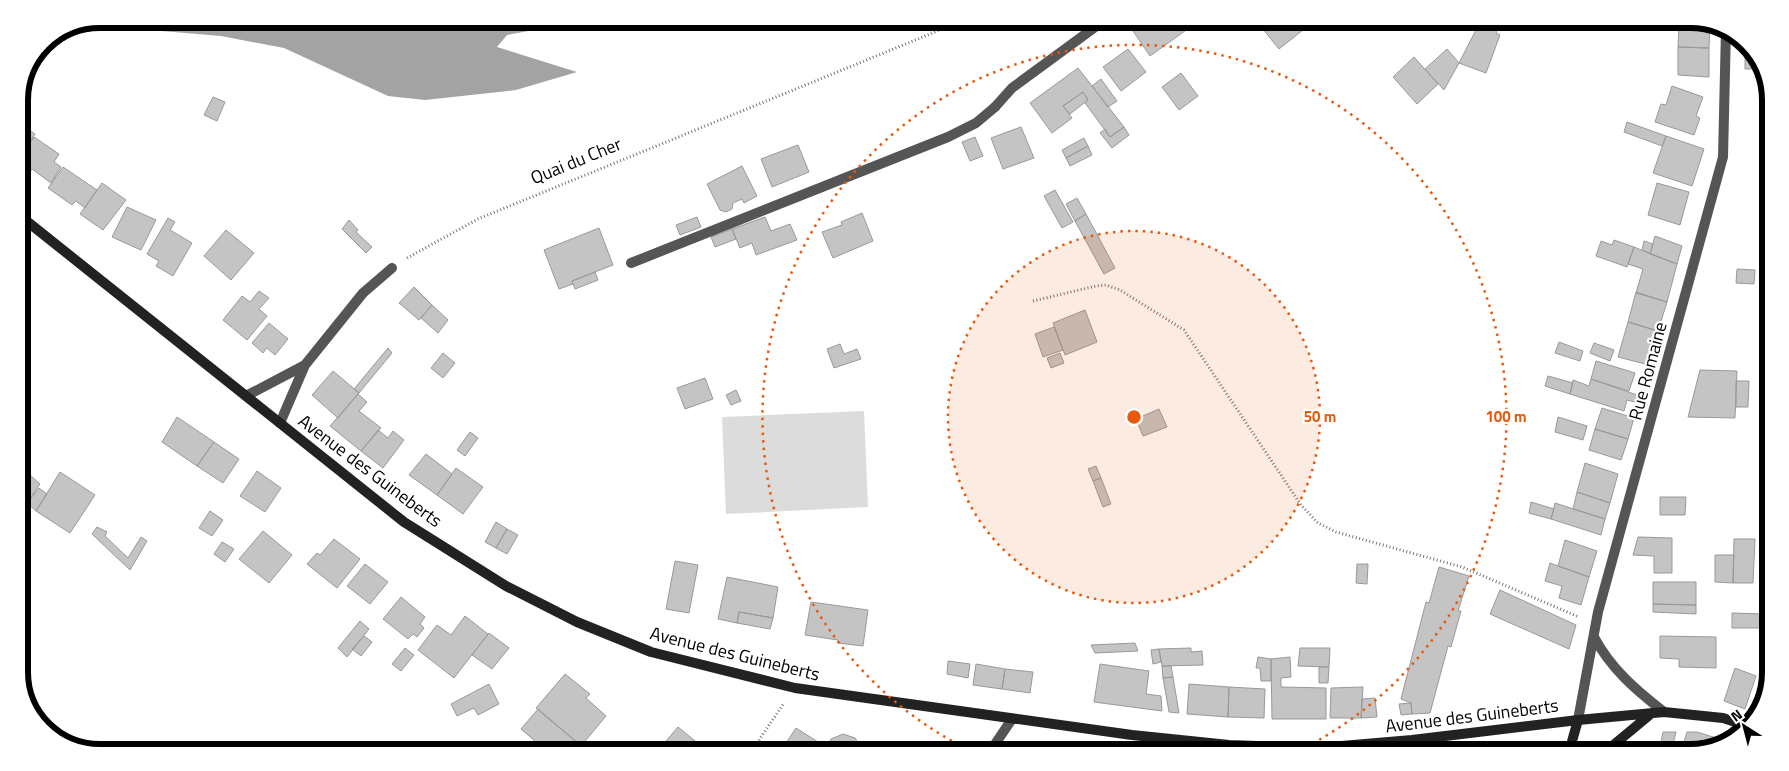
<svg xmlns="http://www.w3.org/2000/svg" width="1789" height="771" font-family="'Titillium Web',sans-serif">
	<rect width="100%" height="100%" fill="#fff"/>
	<path fill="#dcdcdc" d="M864 411 868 507 726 514 722 417Z"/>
	<path fill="#a3a3a3" d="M98 19 552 20 539 29 507 35 497 47 577 72 516 90 425 100 388 96 284 48 221 36 114 27Z"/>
	<path fill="#c4c4c4" stroke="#999" d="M1132 23H1196L1150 56 1129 25Z
		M1268 23H1306L1308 26 1279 49 1262 28Z
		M1479 24H1500L1496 33 1500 35 1486 73 1459 63Z
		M1679 25H1710L1709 48 1678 47Z
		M1678 47 1709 48V77L1678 75Z
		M1745 47 1754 50 1761 69H1745Z
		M1128 49 1146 72 1121 91 1103 67Z
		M1447 49 1459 63 1444 90 1425 69Z
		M1414 57 1438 84 1417 104 1393 77Z
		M1078 68 1124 127 1110 137 1085 103 1088 100 1083 92 1063 106 1072 118 1052 133 1030 103Z
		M1181 73 1198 96 1179 110 1162 87Z
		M1101 79 1117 101 1108 107 1092 86Z
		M1672 86 1703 97 1696 116 1700 118 1694 135 1655 122 1661 104 1666 105Z
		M1083 92 1088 100 1070 114 1063 106Z
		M213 97 225 102 217 121 204 115Z
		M1627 122 1666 136 1662 146 1624 132Z
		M19 123 35 134 19 160Z
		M1021 127 1034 158 1003 169 991 138Z
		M1124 127 1129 135 1112 148 1100 133 1105 129 1110 137Z
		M1666 136 1704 149 1692 186 1653 173Z
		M34 137 59 154 54 162 61 167 51 183 32 169 29 174 19 167V160Z
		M975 137 983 156 970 161 962 142Z
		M1084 138 1088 146 1066 158 1062 150Z
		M798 145 809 172 772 187 761 159Z
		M1088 146 1092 155 1070 166 1066 158Z
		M742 166 757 196 744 203 742 199 733 203 732 209 726 212 720 210 707 184Z
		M63 167 97 190 85 208 76 201 72 205 48 188Z
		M102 183 126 200 103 230 80 214Z
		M1657 183 1689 192 1680 225 1648 215Z
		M1055 190 1073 222 1062 228 1044 196Z
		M1077 198 1086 214 1075 221 1066 204Z
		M127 207 156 220 141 250 112 237Z
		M862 213 873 241 833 258 822 232 842 225 841 222Z
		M1086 214 1115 268 1104 274 1075 221Z
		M1761 214H1769V225H1761Z
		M697 217 701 227 680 235 676 225Z
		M765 217 771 231 790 224 797 240 756 255 752 243 740 248 732 229Z
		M168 218 175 222 170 230 192 243 173 276 156 266 159 261 147 254Z
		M349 220 358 230 356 232 372 247 366 253 342 229Z
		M599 228 613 265 572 281 573 284 559 289 544 250Z
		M732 229 736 239 715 247 711 237Z
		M226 230 254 253 231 280 204 256Z
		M1655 236 1682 246 1677 264 1650 254Z
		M1614 240 1634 247 1627 267 1596 256 1601 241 1612 245Z
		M1644 241 1653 244 1650 254 1642 250Z
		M1634 247 1677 264 1667 302 1636 293 1643 269 1628 264Z
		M1737 269 1755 270 1754 284 1736 283Z
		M595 272 598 280 575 289 572 281Z
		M414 287 432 305 419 320 399 303Z
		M259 291 269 298 259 309 267 316 247 340 223 320 242 296 250 302Z
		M1636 292 1667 302 1658 331 1628 322Z
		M432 305 448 320 438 333 421 318Z
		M1085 310 1097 342 1065 355 1053 323Z
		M1628 322 1658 331 1649 365 1618 357Z
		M269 323 288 339 275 355 267 348 263 353 252 343Z
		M1054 327 1063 350 1043 357 1035 334Z
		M1559 342 1583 351 1580 361 1555 353Z
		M1594 343 1614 350 1610 361 1590 353Z
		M840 344 844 354 857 349 861 359 834 368 827 349Z
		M388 348 392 353 359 393 354 389Z
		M443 353 455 363 443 378 431 368Z
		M1060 353 1064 363 1051 368 1047 358Z
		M1596 361 1635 373 1629 391 1591 379Z
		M1700 370 1737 371 1735 418 1688 417Z
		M333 371 359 393 338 418 312 395Z
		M1548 376 1573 383 1570 394 1545 386Z
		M705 378 713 399 685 409 677 388Z
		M1591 379 1640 396 1638 403 1627 400 1624 411 1570 394 1573 380 1589 386Z
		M1736 381H1749L1748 407H1736Z
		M736 390 741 401 731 405 726 395Z
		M358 394 367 402 359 411 381 428 361 451 330 426Z
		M1602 408 1634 418 1628 439 1595 429Z
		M1159 409 1167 427 1143 436 1136 419Z
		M177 417 214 442 197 466 162 442Z
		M1558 417 1587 426 1583 440 1555 432Z
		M1595 429 1628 439 1621 460 1589 450Z
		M378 430 388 438 393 431 404 440 383 468 361 451Z
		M470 432 478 438 465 456 457 450Z
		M214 442 239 459 223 483 197 466Z
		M426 454 452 474 437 495 409 475Z
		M1585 463 1618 474 1610 503 1577 492Z
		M1096 466 1101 478 1093 481 1088 469Z
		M456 468 483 487 463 514 437 495Z
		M257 471 281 488 265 512 240 496Z
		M19 472 27 478 19 487Z
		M60 472 95 495 70 533 36 511Z
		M30 475 40 484 27 503 19 497V487Z
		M1101 478 1111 504 1103 507 1093 481Z
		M39 488 47 494 36 511 27 503Z
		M1577 492 1610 503 1605 519 1573 509Z
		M1660 497H1686L1685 515H1660Z
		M1531 502 1554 509 1551 519 1529 513Z
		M1555 503 1605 519 1601 535 1551 519Z
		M210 511 223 520 212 536 199 528Z
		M496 522 507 529 496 548 485 542Z
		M97 527 107 532 105 536 128 558 141 537 147 541 130 570 92 534Z
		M507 529 518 535 507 554 496 548Z
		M263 531 292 555 269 583 239 559Z
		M1638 537 1672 538V573H1654V556L1633 555Z
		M334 539 360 559 337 588 307 564 317 553 320 555Z
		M1734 539H1755L1753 583H1733Z
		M1565 540 1597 551 1589 577 1558 566Z
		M222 542 234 549 225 562 214 554Z
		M1715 555H1734L1733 583 1715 582Z
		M675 561 698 565 689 613 666 609Z
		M1550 563 1589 577 1581 605 1559 598 1562 586 1545 581Z
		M365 564 388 582 370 604 347 586Z
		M1357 564H1368L1367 584 1356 583Z
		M1439 567 1469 576 1458 611H1461L1451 647 1448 646 1430 713 1412 714 1411 703 1401 699 1426 602 1429 603Z
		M727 577 778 587 773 618 739 612 737 623 718 619Z
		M1653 582H1696V605L1653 604Z
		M1500 590 1576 625 1569 649 1490 614Z
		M401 597 425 617 420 624 424 628 417 637 413 634 408 639 383 619Z
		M811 602 868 610 863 646 838 643V640L805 635Z
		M1653 604 1696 605V614L1653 612Z
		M739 612 773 618 770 629 737 623Z
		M1732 613 1765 614V628H1732Z
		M465 616 488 634 454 678 418 650 437 625 451 635Z
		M360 621 369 629 347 657 338 648Z
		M489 633 509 648 492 669 472 655Z
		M364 636 372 642 361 656 352 649Z
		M1660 636 1716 637V668L1679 667V659L1660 658Z
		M1135 643 1138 651 1095 653 1091 645Z
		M405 648 414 655 401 671 392 664Z
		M1191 648V652L1202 651 1203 665 1162 666 1159 649Z
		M1300 648H1330L1329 667 1298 666Z
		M1159 649 1161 662 1153 664 1151 650Z
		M1258 657 1271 659V681H1261L1260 668H1256Z
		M1290 657 1291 677 1281 678V687L1326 688V719H1272L1271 659Z
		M948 661 970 664 968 678 947 674Z
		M976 664 1005 669 1002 689 973 685Z
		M1100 664 1149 671 1146 694 1161 696 1162 711 1094 702Z
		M1162 666H1171L1173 677 1163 678Z
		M1319 667H1329L1328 683H1319Z
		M1735 668 1756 676 1745 709 1724 701Z
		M1005 669 1033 672 1030 693 1002 689Z
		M565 674 590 694 586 698 606 716 581 746 536 708Z
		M1173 677 1179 713 1169 712 1163 678Z
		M489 684 499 704 478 715 474 708 457 716 451 704Z
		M1189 684 1229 687 1228 717 1187 714Z
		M1229 687 1265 689 1264 718 1228 717Z
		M1363 687 1361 718H1330L1331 688Z
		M1375 698 1377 717 1361 718 1362 699Z
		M1411 703 1412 714 1401 715 1399 704Z
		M538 709 579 744 576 748H543L521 729Z
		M678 727 705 749 660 748Z
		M796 728 826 747 831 739 843 734 855 738 862 749H782Z
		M1663 732H1676L1671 752H1659Z
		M1687 732H1697L1726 741 1690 752H1681Z"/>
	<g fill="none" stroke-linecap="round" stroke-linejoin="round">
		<path stroke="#777" stroke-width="3" stroke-dasharray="1 2.5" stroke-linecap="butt" d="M407 258 478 219 957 23
			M1033 301 1096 286 1106 285 1120 290 1184 330 1301 505 1318 523 1336 532 1462 567 1579 617
			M753 749 784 703"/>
		<path stroke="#555" stroke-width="10" d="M631 263 948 137 976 123 995 107
			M991 750 1012 719"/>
		<path stroke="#555" stroke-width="10" d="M995 107 1012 88 1102 22
			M246 396 305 365
			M280 423 305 365 363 293 392 268
			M1594 637C1611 669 1636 690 1664 712
			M1578 720 1598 612 1723 157 1726 29"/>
		<path stroke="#222" stroke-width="10" d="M19 215 404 522 506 586 577 622 651 652 795 688 1132 735 1229 745 1318 748 1412 740 1578 720 1664 712 1723 718 1745 725
			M1421 742 1461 751
			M1569 752 1578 720
			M1605 752 1652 713"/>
	</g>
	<circle cx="1134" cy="417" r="186" fill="#e8590c" fill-opacity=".12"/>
	<g fill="none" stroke="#e8590c" stroke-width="2.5" stroke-dasharray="2.5 5">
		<circle cx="1134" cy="417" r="186"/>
		<path d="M965 748A372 372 0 1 1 1300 750"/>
	</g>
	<g text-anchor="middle" stroke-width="4.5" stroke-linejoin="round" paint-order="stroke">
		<g font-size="18" fill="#000" stroke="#fff">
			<text transform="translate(576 161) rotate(-22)" y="6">Quai du Cher</text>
			<text transform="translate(1648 371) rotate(-75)" y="6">Rue Romaine</text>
			<text transform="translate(370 471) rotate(37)" y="6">Avenue des Guineberts</text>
			<text transform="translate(735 654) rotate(14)" y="6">Avenue des Guineberts</text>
			<text transform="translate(1472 716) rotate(-7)" y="6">Avenue des Guineberts</text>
		</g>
	</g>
	<path d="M0 0H1789V771H0ZM100 28H1690A72 72 0 0 1 1762 100V672A72 72 0 0 1 1690 744H100A72 72 0 0 1 28 672V100A72 72 0 0 1 100 28Z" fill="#fff" fill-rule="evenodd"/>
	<path fill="none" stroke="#000" stroke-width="6" d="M100 28H1690A72 72 0 0 1 1762 100V672A72 72 0 0 1 1690 744H100A72 72 0 0 1 28 672V100A72 72 0 0 1 100 28Z"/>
	<circle cx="1134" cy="417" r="8" fill="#e8590c" stroke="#fff" stroke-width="2.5"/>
	<g font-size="15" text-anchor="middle" font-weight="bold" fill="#e8590c" stroke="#fff" stroke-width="4.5" stroke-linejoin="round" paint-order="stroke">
		<text x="1320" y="422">50 m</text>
		<text x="1506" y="422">100 m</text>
	</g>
	<g transform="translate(1744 726) rotate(324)" stroke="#ffffff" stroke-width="4" paint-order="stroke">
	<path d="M0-4L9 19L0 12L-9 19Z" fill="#000000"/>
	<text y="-8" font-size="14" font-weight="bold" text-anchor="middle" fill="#000000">N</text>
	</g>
</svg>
